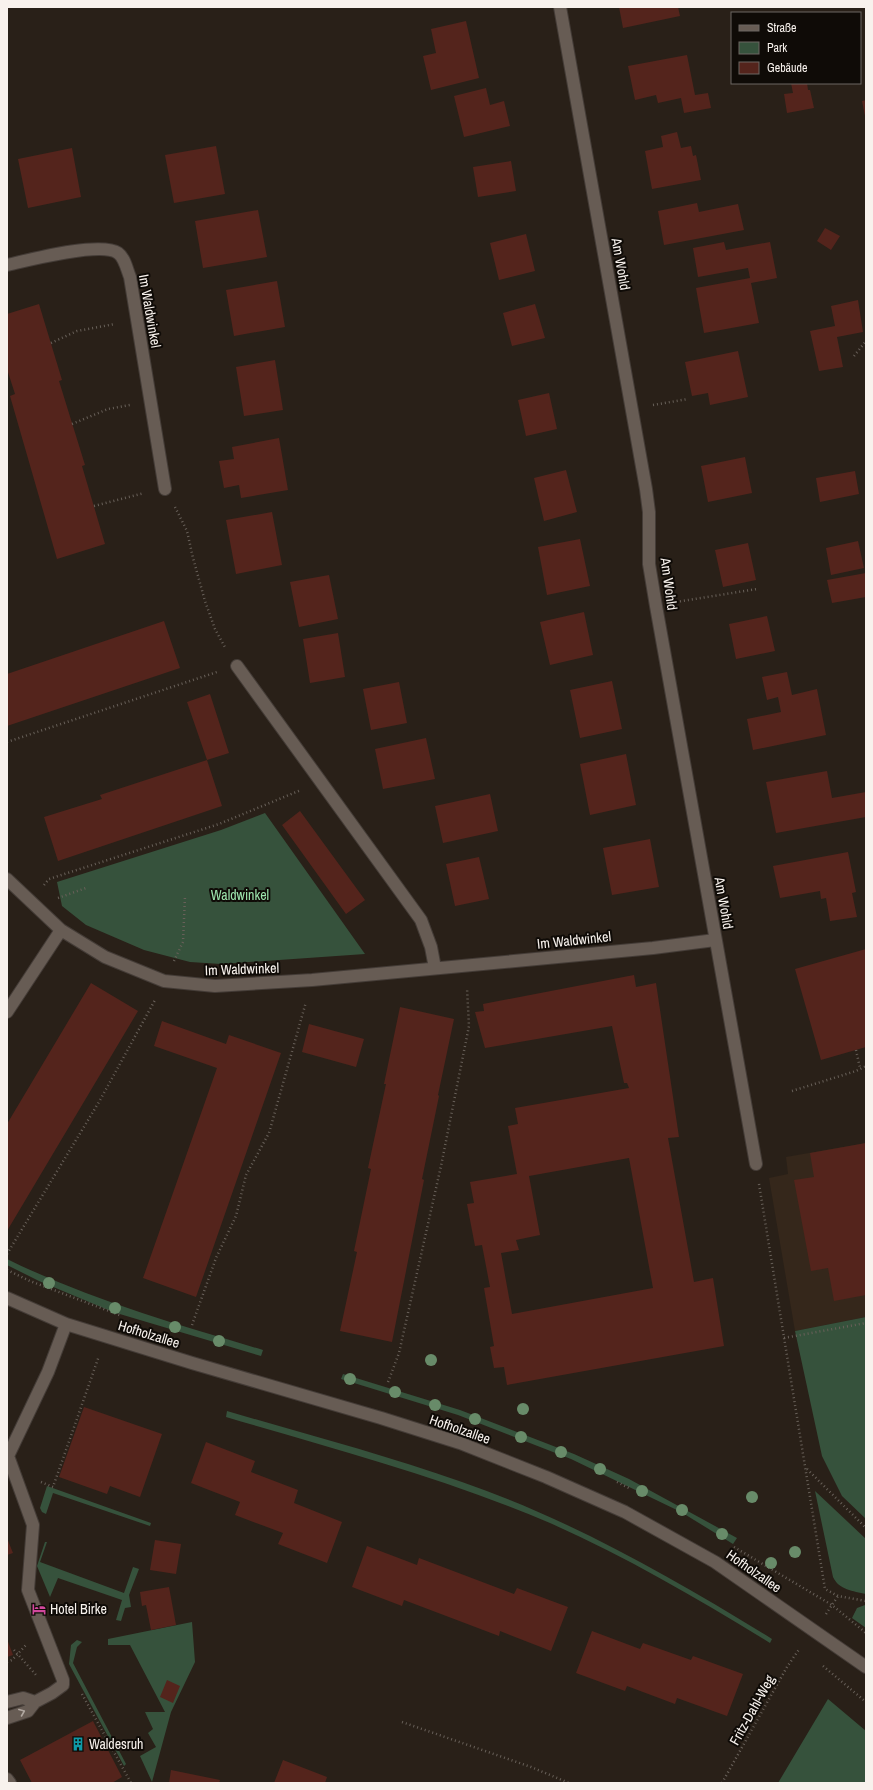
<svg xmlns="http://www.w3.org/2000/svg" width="873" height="1790" font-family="'Archivo Narrow',sans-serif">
	<rect width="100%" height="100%" fill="#292018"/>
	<path fill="#35271b" d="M866 1143V1317L795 1331 769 1178 788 1174 786 1157Z"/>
	<path fill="#36523c" d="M265 813 365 954 221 964 190 962 144 950 86 925 62 906 57 882 221 830Z
		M7 1259C88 1299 176 1324 263 1350L261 1356 113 1312 39 1281 7 1265Z
		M866 1317V1519L842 1496 822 1456 795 1331Z
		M343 1374 460 1410 574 1454 629 1479 737 1538 733 1544 681 1512 571 1459 458 1415 341 1379Z
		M227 1411C305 1434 385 1455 462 1482 572 1520 673 1578 772 1639L770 1643C698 1599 627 1557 550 1523 445 1478 335 1449 226 1417Z
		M47 1486 151 1523 150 1526 53 1493 46 1514 42 1512 40 1508Z
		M815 1491 866 1539V1594C853 1591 839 1590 833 1577Z
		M45 1542H47L40 1562 124 1593 133 1567 139 1569 129 1595 131 1607 125 1608 121 1621 116 1620 122 1600 58 1578 50 1597 37 1566Z
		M865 1605H866V1628L852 1618 857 1608Z
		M192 1622 195 1662 171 1712 152 1782 140 1756 156 1747 148 1733 153 1729 145 1712H165L130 1645H108V1639Z
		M77 1640 82 1642 77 1647 73 1663 126 1764 124 1766 69 1664 71 1645Z
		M828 1699 866 1731V1783H778Z"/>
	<path fill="#54241c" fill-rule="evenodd" d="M619 7H678L680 16 623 28Z
		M466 21 479 78 431 90 423 56 436 53 431 29Z
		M687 55 695 95 708 93 711 108 684 113 681 98 658 103 656 95 635 100 628 66Z
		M791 83H807L808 90H810L814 108 787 113 784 94 793 93Z
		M486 88 490 105 504 101 510 126 464 137 454 96Z
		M866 100V116H865L862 101Z
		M677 132 681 148 691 146 693 156 696 155 701 180 652 189 645 151 663 147 661 136Z
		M216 146 225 194 174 203 165 155Z
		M72 148 81 197 28 208 18 159Z
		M511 161 516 191 478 197 473 167Z
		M697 203 699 212 738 204 744 230 664 245 658 211Z
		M258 210 267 257 203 268 195 221Z
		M825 228 840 236 831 250 817 241Z
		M526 234 535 271 499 280 490 243Z
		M724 242 726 250 770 242 777 278 751 283 759 323 704 333 696 288 750 278 748 268 698 277 693 248Z
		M277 281 285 327 234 336 226 290Z
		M858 300 863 332 837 337 843 367 819 371 810 331 835 326 831 306Z
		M39 304 62 380 59 381 85 465 82 466 105 544 57 559 10 396 15 394 7 369V314Z
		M535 304 545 338 512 346 503 313Z
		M738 351 748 397 710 405 708 393 692 396 685 362Z
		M275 360 283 410 244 416 236 367Z
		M549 393 557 429 526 436 518 400Z
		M279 438 288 490 241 498 239 485 224 488 219 461 234 459 232 447Z
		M745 457 752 493 708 502 701 466Z
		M566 470 577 512 544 521 534 478Z
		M855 471 859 494 820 502 816 478Z
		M272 512 282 565 236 574 226 520Z
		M580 539 590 586 547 595 538 547Z
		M858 541 864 568 831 575 826 548Z
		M748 543 756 580 723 587 715 550Z
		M866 573V597L832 603 827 580Z
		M329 575 338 619 299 627 290 582Z
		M584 612 593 655 550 665 540 622Z
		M767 616 775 651 736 659 729 624Z
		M164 621 180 668 7 726V674Z
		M338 633 345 677 310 683 303 639Z
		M787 672 792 695 817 689 826 735 753 750 747 719 781 712 778 697 767 700 762 677Z
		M612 681 622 729 580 738 570 690Z
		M399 682 407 723 371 730 363 689Z
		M210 694 229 753 207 760 187 702Z
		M426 738 435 779 383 789 375 749Z
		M626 754 636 805 590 815 580 764Z
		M207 760 222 806 58 861 44 817 102 799 100 795Z
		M827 771 832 798 866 792V817L776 833 766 782Z
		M490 794 498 831 443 843 435 806Z
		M300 811 365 900 346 914 282 825Z
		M650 839 659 887 612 895 603 848Z
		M848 852 856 892 852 893 857 917 830 921 826 898 821 899 820 891 780 898 773 866Z
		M479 857 489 899 455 906 446 864Z
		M866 949V1047L821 1060 795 969Z
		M634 975 636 987 656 983 679 1137 668 1138 694 1282 713 1278 724 1346 507 1385 504 1367 494 1368 490 1347 494 1346 484 1288 490 1287 482 1245 475 1246 467 1204 474 1203 470 1182 517 1174 508 1126 518 1124 515 1108 629 1088 627 1083H624L612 1026 485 1048 475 1012 484 1011 483 1004ZM629 1158 653 1288 512 1314 501 1253 519 1250 516 1240 540 1235 529 1176Z
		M91 983 138 1011 7 1231V1124Z
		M400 1007 454 1019 438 1095 439 1096 422 1179 424 1180 392 1342 340 1331 357 1252 354 1251 371 1169 368 1168 386 1084H384Z
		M162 1021 226 1044 229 1035 281 1053 196 1297 143 1278 217 1068 154 1046Z
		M309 1024 364 1039 356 1067 302 1052Z
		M866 1143V1295L834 1301 828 1268 811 1271 794 1180 814 1177 810 1153Z
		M84 1407 162 1434 140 1497 110 1486 107 1494 59 1477Z
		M206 1442 255 1461 251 1472 298 1490 294 1503 342 1522 327 1563 278 1544 283 1533 235 1515 240 1502 191 1483Z
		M7 1538 13 1553 7 1555Z
		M155 1540 181 1544 176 1574 150 1570Z
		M367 1546 417 1565 419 1558 514 1594 517 1588 568 1607 551 1651 500 1631 499 1636 404 1600 402 1606 352 1587Z
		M169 1587 176 1625 151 1630 146 1605 142 1606 140 1592Z
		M592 1631 640 1649 643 1643 691 1660 693 1656 743 1674 727 1716 677 1698 675 1704 627 1686 625 1691 576 1673Z
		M7 1639 13 1655 7 1657Z
		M167 1680 180 1686 173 1703 160 1697Z
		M93 1721 122 1777 112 1783H32L20 1760Z
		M283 1760 327 1777 325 1783H274Z
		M171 1770 220 1780 219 1783H169Z"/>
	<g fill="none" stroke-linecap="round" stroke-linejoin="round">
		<g stroke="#443c37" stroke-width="14">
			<path id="minor" d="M560 7 646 489 649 512V564L656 606 756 1164
				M7 265C29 260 101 241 118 253 125 258 127 270 130 277L165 489
				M237 666 421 920 431 947 435 968
				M7 879 61 930 105 957 164 981 215 986 312 980 653 948 715 940
				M7 1012 61 930
				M7 1298 66 1324 192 1363 381 1418 460 1443 546 1477 625 1512 715 1562 866 1667
				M7 1702 23 1698 35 1702
				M7 1718 28 1711 35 1702 52 1693 63 1685V1680L28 1590 33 1525 8 1456 48 1372 66 1324
				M7 1779 10 1783"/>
		</g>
		<path stroke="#686059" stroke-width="2.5" stroke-dasharray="1 3" stroke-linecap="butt" d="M51 343 77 331 115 324
			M854 356 866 341
			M653 405 688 399
			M72 424 108 409 130 405
			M94 506 144 493
			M175 507 187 531 193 558 205 601 215 629 226 649
			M676 602 757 589
			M7 742 217 672
			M44 885 49 879 219 824 301 790
			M58 898 86 888
			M174 961 183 942 185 896
			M856 1050 860 1068
			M792 1091 856 1071 866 1066
			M759 1184 825 1589 838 1596 866 1601
			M7 1254 99 1102 155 1000
			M7 1270 30 1281 122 1316
			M192 1325 216 1258 236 1216 246 1175 269 1133 306 1002
			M784 1338 866 1323
			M388 1382 399 1353 441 1166 469 1026 467 988
			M807 1469 866 1528
			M41 1482 53 1487 99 1356
			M617 1482 629 1488
			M734 1547 832 1605 866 1633
			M826 1614 838 1596
			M14 1650 36 1675
			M7 1662 12 1660 26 1645
			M823 1666 866 1702
			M82 1694 131 1783
			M402 1722 531 1767 569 1783
			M722 1783 787 1667 800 1648"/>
		<use href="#minor" stroke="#675c54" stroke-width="12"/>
	</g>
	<g fill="#688b69">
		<circle cx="49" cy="1283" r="6"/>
		<circle cx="115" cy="1308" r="6"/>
		<circle cx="175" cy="1327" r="6"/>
		<circle cx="219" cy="1341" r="6"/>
		<circle cx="431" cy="1360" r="6"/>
		<circle cx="350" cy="1379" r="6"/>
		<circle cx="395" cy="1392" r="6"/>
		<circle cx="435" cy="1405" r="6"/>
		<circle cx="523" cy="1409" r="6"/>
		<circle cx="475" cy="1419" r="6"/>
		<circle cx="521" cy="1437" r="6"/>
		<circle cx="561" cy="1452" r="6"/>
		<circle cx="600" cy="1469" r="6"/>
		<circle cx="642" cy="1491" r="6"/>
		<circle cx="752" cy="1497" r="6"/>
		<circle cx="682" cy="1510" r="6"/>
		<circle cx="722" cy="1534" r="6"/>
		<circle cx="795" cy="1552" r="6"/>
		<circle cx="771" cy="1563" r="6"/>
	</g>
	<defs><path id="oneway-chevron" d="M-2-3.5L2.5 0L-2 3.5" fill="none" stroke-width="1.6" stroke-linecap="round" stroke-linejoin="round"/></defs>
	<use stroke="#b0a7a0" href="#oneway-chevron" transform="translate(22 1712) rotate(-22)"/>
	<defs>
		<g id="hotel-bare" transform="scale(1.08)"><path d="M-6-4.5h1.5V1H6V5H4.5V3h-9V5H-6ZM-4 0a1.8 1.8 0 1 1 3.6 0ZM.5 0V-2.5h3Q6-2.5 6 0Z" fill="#d1479c" stroke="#0f0b07" stroke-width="2.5" paint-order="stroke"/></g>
		<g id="building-bare" transform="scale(1.08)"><path d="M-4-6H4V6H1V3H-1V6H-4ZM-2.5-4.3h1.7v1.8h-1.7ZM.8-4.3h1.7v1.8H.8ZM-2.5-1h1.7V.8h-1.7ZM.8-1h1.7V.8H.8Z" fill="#0f9aa8" stroke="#0f0b07" stroke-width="2.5" paint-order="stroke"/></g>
	</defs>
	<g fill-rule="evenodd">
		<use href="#hotel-bare" x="39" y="1609"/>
		<use href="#building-bare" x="78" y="1744"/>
	</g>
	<g text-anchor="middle" stroke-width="4" stroke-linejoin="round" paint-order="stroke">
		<g font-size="14" fill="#f8f2ed" stroke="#0f0b07">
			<text transform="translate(621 264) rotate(80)" y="5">Am Wohld</text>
			<text transform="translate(150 311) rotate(80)" y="5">Im Waldwinkel</text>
			<text transform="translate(669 584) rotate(82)" y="5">Am Wohld</text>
			<text transform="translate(724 903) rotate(80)" y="5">Am Wohld</text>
			<text transform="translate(574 940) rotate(-6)" y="5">Im Waldwinkel</text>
			<text transform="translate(242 969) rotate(-2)" y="5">Im Waldwinkel</text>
			<text transform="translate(149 1334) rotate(17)" y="5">Hofholzallee</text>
			<text transform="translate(460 1429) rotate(19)" y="5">Hofholzallee</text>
			<text transform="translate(754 1571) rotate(35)" y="5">Hofholzallee</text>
			<text transform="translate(752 1710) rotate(-61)" y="5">Fritz-Dahl-Weg</text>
		</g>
		<g font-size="14" fill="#9ce3ac" stroke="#0f0b07">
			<text x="240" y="900">Waldwinkel</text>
		</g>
		<g font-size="14" fill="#f8f2ed" stroke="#0f0b07" text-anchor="start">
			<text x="50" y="1614">Hotel Birke</text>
			<text x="89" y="1749">Waldesruh</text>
		</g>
	</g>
	<rect width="873" height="1790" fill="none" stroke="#f8f2ed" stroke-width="16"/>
	<rect x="731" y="12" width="130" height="72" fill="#0f0b07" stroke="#6c6763"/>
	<rect x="739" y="25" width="20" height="6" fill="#675c54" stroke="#6c6763"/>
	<text x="767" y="32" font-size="12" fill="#f8f2ed">Straße</text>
	<rect x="739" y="42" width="20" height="12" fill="#36523c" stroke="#6c6763"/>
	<text x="767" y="52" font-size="12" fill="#f8f2ed">Park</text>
	<rect x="739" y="62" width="20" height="12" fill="#54241c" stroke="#6c6763"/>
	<text x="767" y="72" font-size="12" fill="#f8f2ed">Gebäude</text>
</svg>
